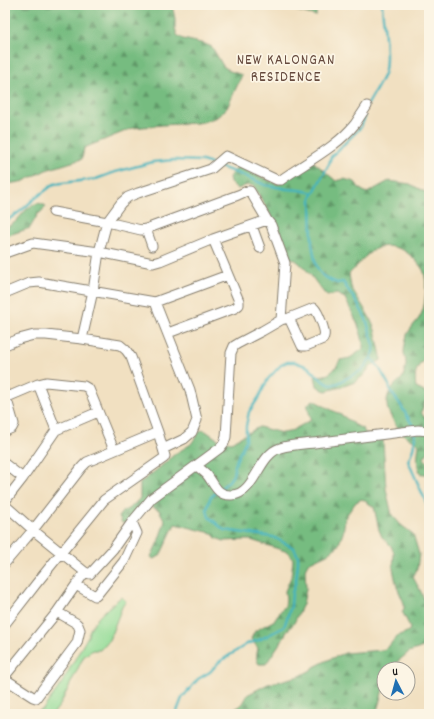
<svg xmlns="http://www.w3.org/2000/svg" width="434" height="719" font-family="Dekko,sans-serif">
	<defs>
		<pattern id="forest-firs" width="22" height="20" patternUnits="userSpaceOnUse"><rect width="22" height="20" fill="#76bc80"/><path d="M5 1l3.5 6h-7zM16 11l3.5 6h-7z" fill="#609868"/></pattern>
	</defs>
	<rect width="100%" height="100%" fill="#fcf5e5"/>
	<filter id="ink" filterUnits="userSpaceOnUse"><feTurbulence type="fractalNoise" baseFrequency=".025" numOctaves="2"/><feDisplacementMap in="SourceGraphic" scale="8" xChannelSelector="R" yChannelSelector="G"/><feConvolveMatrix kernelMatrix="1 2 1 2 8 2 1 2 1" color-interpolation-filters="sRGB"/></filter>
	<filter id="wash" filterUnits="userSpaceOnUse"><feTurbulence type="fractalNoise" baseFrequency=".012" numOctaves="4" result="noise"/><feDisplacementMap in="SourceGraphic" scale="16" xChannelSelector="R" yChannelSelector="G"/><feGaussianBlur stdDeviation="0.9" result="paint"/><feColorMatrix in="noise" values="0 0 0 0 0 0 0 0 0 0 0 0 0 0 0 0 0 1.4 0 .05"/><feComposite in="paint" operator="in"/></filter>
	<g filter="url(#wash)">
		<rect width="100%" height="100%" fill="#f1e0c1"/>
		<path fill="#93dc97" stroke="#587c5a" d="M121 597 126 601 122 607 109 640 100 650H93L84 656 60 705 53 714H34L43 709 46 705 61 684 88 636C90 621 111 606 121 597Z"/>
		<path fill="url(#forest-firs)" stroke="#496c4e" d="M5 5H172L175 19V28L177 35 183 39 205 44 212 47 223 66 230 71 242 75 227 108 217 117 203 122 196 123 162 125 133 128 84 148 82 159 46 170 22 182 5 184Z
			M279 5H317L316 16 283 7Z
			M309 158 336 181 344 179 355 182 360 189 367 193 389 181 410 184 429 194V353C428 359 425 359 421 363 414 370 415 380 416 388L429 394 421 412 424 417 429 420V451L424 458 429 464V474H421C415 463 418 455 419 444 415 440 412 441 408 438 401 434 390 417 388 410 386 405 387 395 390 391 393 385 399 382 403 377 404 373 405 369 406 365 406 361 405 357 404 353 404 347 406 340 407 335 409 330 413 326 416 322 419 319 421 315 422 312 426 304 427 280 424 272 422 266 409 253 403 250 374 238 367 257 349 274L351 287 370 318 375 330 381 356V360L370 367 364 375 355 382 341 387 326 391 323 390 317 386 315 376C319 375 321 376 325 375 332 374 337 366 340 360L350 358 363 349C365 335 351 311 345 298L337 294 327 296C317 286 310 271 298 262 295 259 290 258 287 256L284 242 279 230 254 186C248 184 243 186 238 189L230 182 229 177 238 167 278 184Z
			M39 203 46 206 41 212 38 214 30 228 6 236 5 239V228C8 226 11 225 14 223 23 215 26 206 39 203Z
			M313 400 343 416 355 425 363 429 365 433 383 440 386 489 392 515 401 525 413 534 419 554 417 569 413 577 421 592 426 604 429 605V645L409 652 389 669H384V686L376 714H222C233 707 242 711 247 695L268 684 300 676 311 670 314 667 328 660 345 653 383 650 389 646 396 637 409 631 410 627 402 611 404 609V603L397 587 393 569 394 553 391 546 382 537 379 530 374 507 362 499 356 502 348 513 345 519 343 533 338 546 327 554 308 563 305 569 306 589 303 604 294 623 287 631 282 641 278 646 266 664H259C255 659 257 654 258 648L251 639 255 631 275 620 279 613 285 606 286 599 285 591 291 577 293 560 292 557 288 552 251 540H244L224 541 216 538 212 533 175 524 160 556 153 559 151 557 158 542 165 521 159 510 151 506 134 516 126 523H122L119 516 123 511 129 509 140 498V483L159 468 175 454 191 444 200 431 204 430 219 440 231 442 259 427 282 433 289 432 311 420C310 414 307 409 308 404Z"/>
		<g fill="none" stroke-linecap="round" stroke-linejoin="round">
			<path stroke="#44b4bd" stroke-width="2.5" d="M368 104C373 94 380 84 384 74 389 58 383 22 382 5
				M218 166 252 179 265 185 287 189 300 190 314 193
				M5 222 22 210 33 200 54 184 96 179 115 172 153 162 174 160 202 161 212 164
				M371 358 378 366 389 385 391 392 400 404 413 426 415 439 413 449 408 461 429 509
				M176 714 182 698 198 679 210 672 219 662 247 644 259 640 284 627 291 606 292 593 296 581 298 563V556L294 548 273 537 224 530 209 517 207 510 210 498 229 481 233 475 236 461 246 440V426L249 412 259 397 268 379 281 365 287 362H295L308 367 324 382 331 385 338 383 362 370 371 358 374 352V345L366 319 359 306 343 282 337 283 330 280 323 276 319 271 316 265 312 244 311 198 329 164 331 157 361 127 365 117"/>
		</g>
	</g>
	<g filter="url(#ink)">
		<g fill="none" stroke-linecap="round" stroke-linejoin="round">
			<g stroke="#867e6e" stroke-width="11">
				<path id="street" d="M252 226 260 248
					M146 229 152 246
					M5 253 33 243 99 252 153 263 160 261 213 239 267 220
					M5 293 29 283 39 282 155 302 190 390 197 420 192 432 184 439 163 449
					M155 302 228 275
					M281 320 289 318 302 346H306L323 339C323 338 324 337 324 336 326 331 318 312 314 308L289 318
					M168 333 235 308 239 305V301L213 239
					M82 339 93 291 99 252 107 222 121 203 128 197 138 193 211 169 226 156 277 180H281C306 162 336 148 355 124 359 118 363 112 367 106
					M5 345 19 339 34 335H46L82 339 120 345 126 350 131 357 158 432 165 456 164 458 104 500 36 584 5 624
					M38 384 56 430
					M5 393 14 424 12 428 5 431
					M5 398 38 384 46 382 84 386 89 389 114 450
					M5 464 23 478
					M197 466C200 469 205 472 208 476 215 486 218 496 232 495 255 494 258 455 280 448 293 444 308 444 322 442 354 438 386 434 418 430L429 431
					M5 501 23 478 56 430 98 412
					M5 505 33 530 85 572 90 574 113 549 132 522 152 498 220 448 224 443 226 437 231 353 234 346 239 343 262 331 281 320 285 263 271 225 267 220 250 191H247L238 195 146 229 141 230 107 222 53 212
					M5 563 33 530 82 467 87 462 158 432
					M76 585 95 596H96L124 561 137 533 132 522
					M5 676 57 612 85 572
					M5 679 33 697 36 698 77 643 80 630 78 625 76 623 57 612"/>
			</g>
			<use href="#street" stroke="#fff" stroke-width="9"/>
		</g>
	</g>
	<g text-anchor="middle" stroke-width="3.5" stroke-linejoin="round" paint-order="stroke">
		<g font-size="15" letter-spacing="1" fill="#65493d" stroke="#fcf5e5">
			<text x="286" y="64">NEW KALONGAN<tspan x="286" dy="17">RESIDENCE</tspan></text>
		</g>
	</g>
	<rect width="434" height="719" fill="none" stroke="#fcf5e5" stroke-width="20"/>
	<g transform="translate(396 681) rotate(354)"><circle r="19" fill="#fcf5e5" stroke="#a29e95"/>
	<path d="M0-3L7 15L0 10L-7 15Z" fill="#1f6fb2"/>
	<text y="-6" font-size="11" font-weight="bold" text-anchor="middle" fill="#1c1c1c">U</text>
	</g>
</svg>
